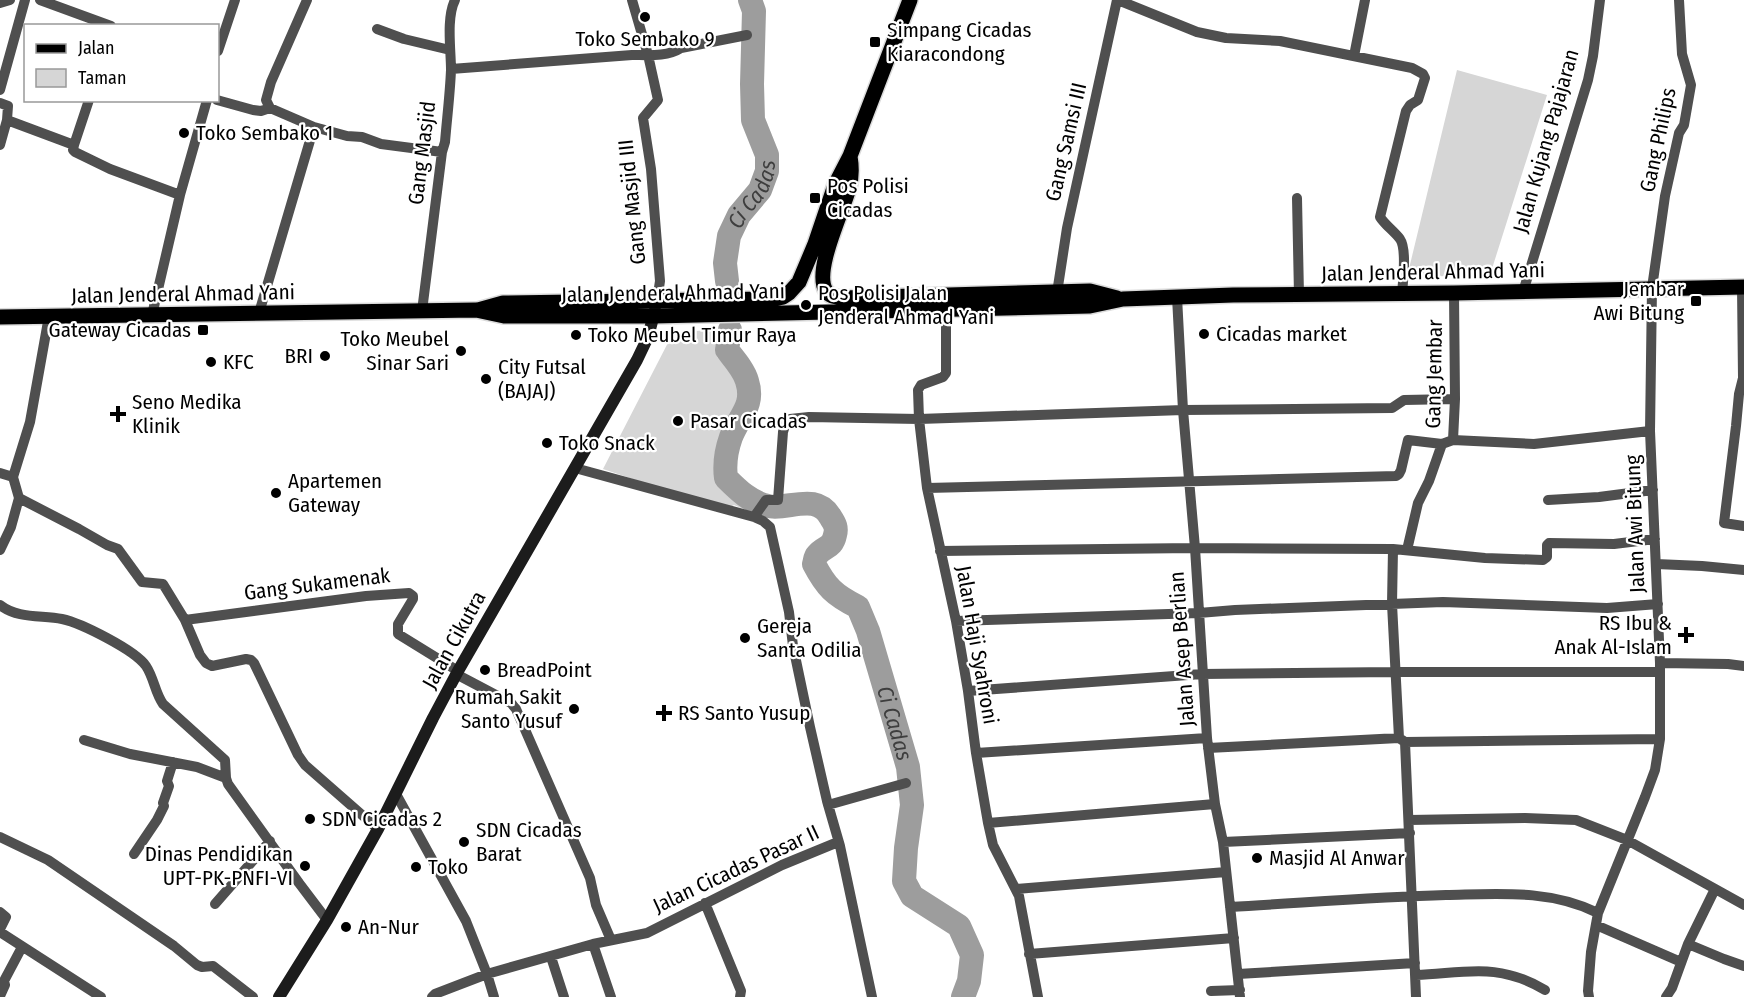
<svg xmlns="http://www.w3.org/2000/svg" width="1744" height="997" font-family="'Fira Sans Condensed',sans-serif">
	<rect width="100%" height="100%" fill="#fff"/>
	<path fill="#d6d6d6" d="M1457 70 1547 95 1490 275 1407 277Z
		M719 329 717 357 736 373 753 415 733 425C718 468 719 475 754 504L748 511 734 505 725 510 603 469 673 333Z"/>
	<g fill="none" stroke-linecap="round" stroke-linejoin="round">
		<g stroke="#9d9d9d" stroke-width="24">
			<path id="s1" d="M727 281 725 263 729 236 739 215 760 190 767 171V155L753 120 752 84 754 11 750 0"/>
			<path id="s2" d="M730 330 727 350C734 359 744 370 747 381 755 406 739 416 731 437 726 451 724 463 726 478 738 490 750 502 768 506 787 511 817 491 831 518 835 524 837 528 835 535 832 549 824 546 817 555 815 557 815 561 814 564 826 587 834 595 858 607L868 631 908 767 912 805 906 848 904 881 912 896 959 926 972 955 969 981 963 997"/>
		</g>
		<g stroke="#dbdbdb" stroke-width="18">
			<path id="primary" d="M850 156C852 168 852 177 849 188 843 211 813 271 826 291 830 297 836 297 843 298L1090 291 1117 298
				M478 310 503 303 772 299 783 297 789 293 799 282 815 244 835 185 850 156 910 0
				M0 317 476 310 504 316H654L1090 306 1123 299 1233 295 1454 293 1744 287"/>
		</g>
		<path stroke="#4f4f4f" stroke-width="10" d="M40 0 111 26
			M632 0 648 55 658 100 643 118 651 169 660 281 657 301
			M1118 0 1197 32 1226 38 1280 41 1412 68 1423 74 1425 78 1418 100 1410 105 1406 111 1380 217C1385 225 1394 231 1400 239 1407 249 1403 281 1402 294
			M0 3 10 0
			M377 29 404 39 450 50
			M218 51 235 0
			M1354 56 1365 0
			M451 69 632 55C648 55 667 57 681 48L747 35
			M0 90 25 0
			M217 100 253 110 261 111 270 108 314 127 347 136 362 137 381 144 442 152
			M0 103 8 106 7 120 0 145
			M270 108 266 100 271 82 307 0
			M7 120 74 145 73 150 75 152 110 169 180 195
			M74 145 89 100
			M1297 198 1299 295
			M1742 287 1743 378 1739 394 1736 426 1724 523 1744 526
			M1523 292 1588 80 1593 56 1600 0
			M1057 293 1067 228 1117 0
			M1177 297 1183 410 1195 548 1207 738 1215 804 1223 842 1240 997
			M946 309V373L943 377 921 385 918 390 919 419 927 488 956 621 968 691 976 753 988 823 993 845 1019 896 1038 997
			M422 311 442 152 445 142C447 118 450 94 451 70 451 50 446 18 455 0
			M259 313 314 127
			M152 315 180 195 207 100
			M1453 440 1534 444 1650 431
			M575 468 754 517 763 521 770 527 789 612 793 646 810 727 827 801 840 846 872 997
			M0 473 13 477
			M927 488 1396 476 1399 474 1401 470 1408 440 1442 444
			M19 498 79 529 107 545 118 549 142 582 163 584 185 620 200 655 206 663 212 666 246 659 251 660 254 663 298 755 305 765 378 829
			M1548 500 1599 497 1653 490
			M754 517 766 500H778L783 432 786 422 790 419 809 417 919 419 1183 410 1392 408 1404 400 1455 399
			M1393 549 1392 604 1399 738
			M0 550 11 527 19 498 13 477 30 422 49 316
			M1407 550 1418 503 1429 481 1442 444 1453 440 1455 399 1454 293
			M940 551 1195 548 1393 549 1485 558 1543 560 1547 557V545L1549 543 1614 544 1655 539
			M1656 564 1702 566 1744 570
			M0 605C18 619 41 615 62 619 81 623 135 650 146 666 154 678 155 693 163 704L225 760 226 778 228 784 299 883 327 920
			M185 620 366 596 409 593 413 596V599L398 624V634L458 671
			M956 621 1199 613 1235 610 1443 602 1607 608 1658 604
			M1660 663 1728 664 1744 666
			M456 674 511 703 516 709 590 878 596 905 611 940
			M968 691 1202 674 1395 672H1660
			M84 740 130 754 197 767 226 778
			M1405 742 1416 997
			M1208 748 1399 738 1405 742 1660 739
			M976 753 1207 738
			M396 794 466 921 487 974 494 997
			M828 805 906 783
			M1409 820 1525 818 1576 820 1627 840 1744 905
			M988 823 1215 804
			M0 837 48 860 174 946 197 965 202 967 213 966 253 997
			M1223 842 1410 833
			M134 854 157 820 164 806 163 803 169 786 167 781 173 762
			M1016 889 1226 872
			M705 903 741 991 740 997
			M215 904 270 841
			M1230 907C1302 903 1374 897 1446 895 1498 894 1550 889 1598 913
			M0 912 6 917 0 929
			M1596 925 1681 962
			M0 932 101 997
			M593 944 611 997
			M1688 944 1724 959 1744 966
			M1029 954 1234 938
			M551 957 564 997
			M1238 974 1415 963
			M1416 975C1466 973 1498 962 1545 990
			M1211 991 1240 990
			M0 996 5 985 4 981 22 947
			M432 997 435 994 487 974 593 944 647 933 782 865 838 842
			M1589 997 1588 991 1591 952 1598 913 1645 797 1655 770 1660 739V663L1650 431 1652 288 1665 196 1679 133 1684 125 1691 85 1682 54 1679 0
			M1666 997 1672 988 1688 944 1715 889"/>
		<path stroke="#1c1c1c" stroke-width="12" d="M279 997 327 920 378 829 433 718 458 671 637 360 648 337 655 310"/>
		<use href="#primary" stroke="#000" stroke-width="15"/>
	</g>
	<g fill="#000" stroke="#fff" stroke-width="2">
		<circle cx="645" cy="17" r="6"/>
		<rect x="869" y="36" width="12" height="12" rx="3"/>
		<circle cx="184" cy="133" r="6"/>
		<rect x="809" y="192" width="12" height="12" rx="3"/>
		<rect x="1690" y="295" width="12" height="12" rx="3"/>
		<circle cx="806" cy="305" r="6"/>
		<rect x="197" y="324" width="12" height="12" rx="3"/>
		<circle cx="1204" cy="334" r="6"/>
		<circle cx="576" cy="335" r="6"/>
		<circle cx="461" cy="351" r="6"/>
		<circle cx="325" cy="356" r="6"/>
		<circle cx="211" cy="362" r="6"/>
		<circle cx="486" cy="379" r="6"/>
		<path d="M115 405h6v6h6v6h-6v6h-6v-6h-6v-6h6z"/>
		<circle cx="678" cy="421" r="6"/>
		<circle cx="547" cy="443" r="6"/>
		<circle cx="276" cy="493" r="6"/>
		<path d="M1683 626h6v6h6v6h-6v6h-6v-6h-6v-6h6z"/>
		<circle cx="745" cy="638" r="6"/>
		<circle cx="485" cy="670" r="6"/>
		<circle cx="574" cy="709" r="6"/>
		<path d="M661 704h6v6h6v6h-6v6h-6v-6h-6v-6h6z"/>
		<circle cx="310" cy="819" r="6"/>
		<circle cx="464" cy="842" r="6"/>
		<circle cx="1257" cy="858" r="6"/>
		<circle cx="305" cy="866" r="6"/>
		<circle cx="416" cy="867" r="6"/>
		<circle cx="346" cy="927" r="6"/>
	</g>
	<g text-anchor="middle" stroke-width="4.5" stroke-linejoin="round" paint-order="stroke">
		<g font-size="21" fill="#000" stroke="#fff" text-anchor="start">
			<text x="887" y="37">Simpang Cicadas<tspan x="887" dy="24">Kiaracondong</tspan></text>
			<text x="645" y="46" text-anchor="middle">Toko Sembako 9</text>
			<text x="196" y="140">Toko Sembako 1</text>
			<text x="827" y="193">Pos Polisi<tspan x="827" dy="24">Cicadas</tspan></text>
			<text x="1684" y="296" text-anchor="end">Jembar<tspan x="1684" dy="24">Awi Bitung</tspan></text>
			<text x="818" y="300">Pos Polisi Jalan<tspan x="818" dy="24">Jenderal Ahmad Yani</tspan></text>
			<text x="191" y="337" text-anchor="end">Gateway Cicadas</text>
			<text x="1216" y="341">Cicadas market</text>
			<text x="588" y="342">Toko Meubel Timur Raya</text>
			<text x="449" y="346" text-anchor="end">Toko Meubel<tspan x="449" dy="24">Sinar Sari</tspan></text>
			<text x="313" y="363" text-anchor="end">BRI</text>
			<text x="223" y="369">KFC</text>
			<text x="498" y="374">City Futsal<tspan x="498" dy="24">(BAJAJ)</tspan></text>
			<text x="132" y="409">Seno Medika<tspan x="132" dy="24">Klinik</tspan></text>
			<text x="690" y="428">Pasar Cicadas</text>
			<text x="559" y="450">Toko Snack</text>
			<text x="288" y="488">Apartemen<tspan x="288" dy="24">Gateway</tspan></text>
			<text x="1672" y="630" text-anchor="end">RS Ibu &amp;<tspan x="1672" dy="24">Anak Al-Islam</tspan></text>
			<text x="757" y="633">Gereja<tspan x="757" dy="24">Santa Odilia</tspan></text>
			<text x="497" y="677">BreadPoint</text>
			<text x="562" y="704" text-anchor="end">Rumah Sakit<tspan x="562" dy="24">Santo Yusuf</tspan></text>
			<text x="678" y="720">RS Santo Yusup</text>
			<text x="322" y="826">SDN Cicadas 2</text>
			<text x="476" y="837">SDN Cicadas<tspan x="476" dy="24">Barat</tspan></text>
			<text x="293" y="861" text-anchor="end">Dinas Pendidikan<tspan x="293" dy="24">UPT-PK-PNFI-VI</tspan></text>
			<text x="1269" y="865">Masjid Al Anwar</text>
			<text x="428" y="874">Toko</text>
			<text x="358" y="934">An-Nur</text>
		</g>
		<g font-size="21" fill="#000" stroke="#fff">
			<text transform="translate(1658 140) rotate(-78)" y="7">Gang Philips</text>
			<text transform="translate(1546 141) rotate(-74)" y="7">Jalan Kujang Pajajaran</text>
			<text transform="translate(1066 142) rotate(-77)" y="7">Gang Samsi III</text>
			<text transform="translate(422 153) rotate(-83)" y="7">Gang Masjid</text>
			<text transform="translate(632 202) rotate(-96)" y="7">Gang Masjid III</text>
			<text transform="translate(1433 272) rotate(-1)" y="7">Jalan Jenderal Ahmad Yani</text>
			<text transform="translate(673 293) rotate(-1)" y="7">Jalan Jenderal Ahmad Yani</text>
			<text transform="translate(183 294) rotate(-1)" y="7">Jalan Jenderal Ahmad Yani</text>
			<text transform="translate(1434 374) rotate(-89)" y="7">Gang Jembar</text>
			<text transform="translate(1635 524) rotate(-92)" y="7">Jalan Awi Bitung</text>
			<text transform="translate(317 584) rotate(-7)" y="7">Gang Sukamenak</text>
			<text transform="translate(454 640) rotate(-61)" y="7">Jalan Cikutra</text>
			<text transform="translate(977 645) rotate(80)" y="7">Jalan Haji Syahroni</text>
			<text transform="translate(1182 649) rotate(-94)" y="7">Jalan Asep Berlian</text>
			<text transform="translate(736 869) rotate(-25)" y="7">Jalan Cicadas Pasar II</text>
		</g>
		<g font-size="22" font-style="italic" fill="#3e3e3e" stroke="#fff">
			<text dy="8" stroke="none"><textPath href="#s1" startOffset="94">Ci Cadas</textPath></text>
			<text dy="8" stroke="none"><textPath href="#s2" startOffset="520">Ci Cadas</textPath></text>
		</g>
	</g>
	<rect x="24" y="24" width="195" height="78" fill="#ffffff" stroke="#999999" stroke-width="1.5"/>
	<rect x="36" y="44" width="30" height="9" fill="#000000" stroke="#999999" stroke-width="1.5"/>
	<text x="78" y="54" font-size="18" fill="#000000">Jalan</text>
	<rect x="36" y="69" width="30" height="18" fill="#d6d6d6" stroke="#999999" stroke-width="1.5"/>
	<text x="78" y="84" font-size="18" fill="#000000">Taman</text>
</svg>
